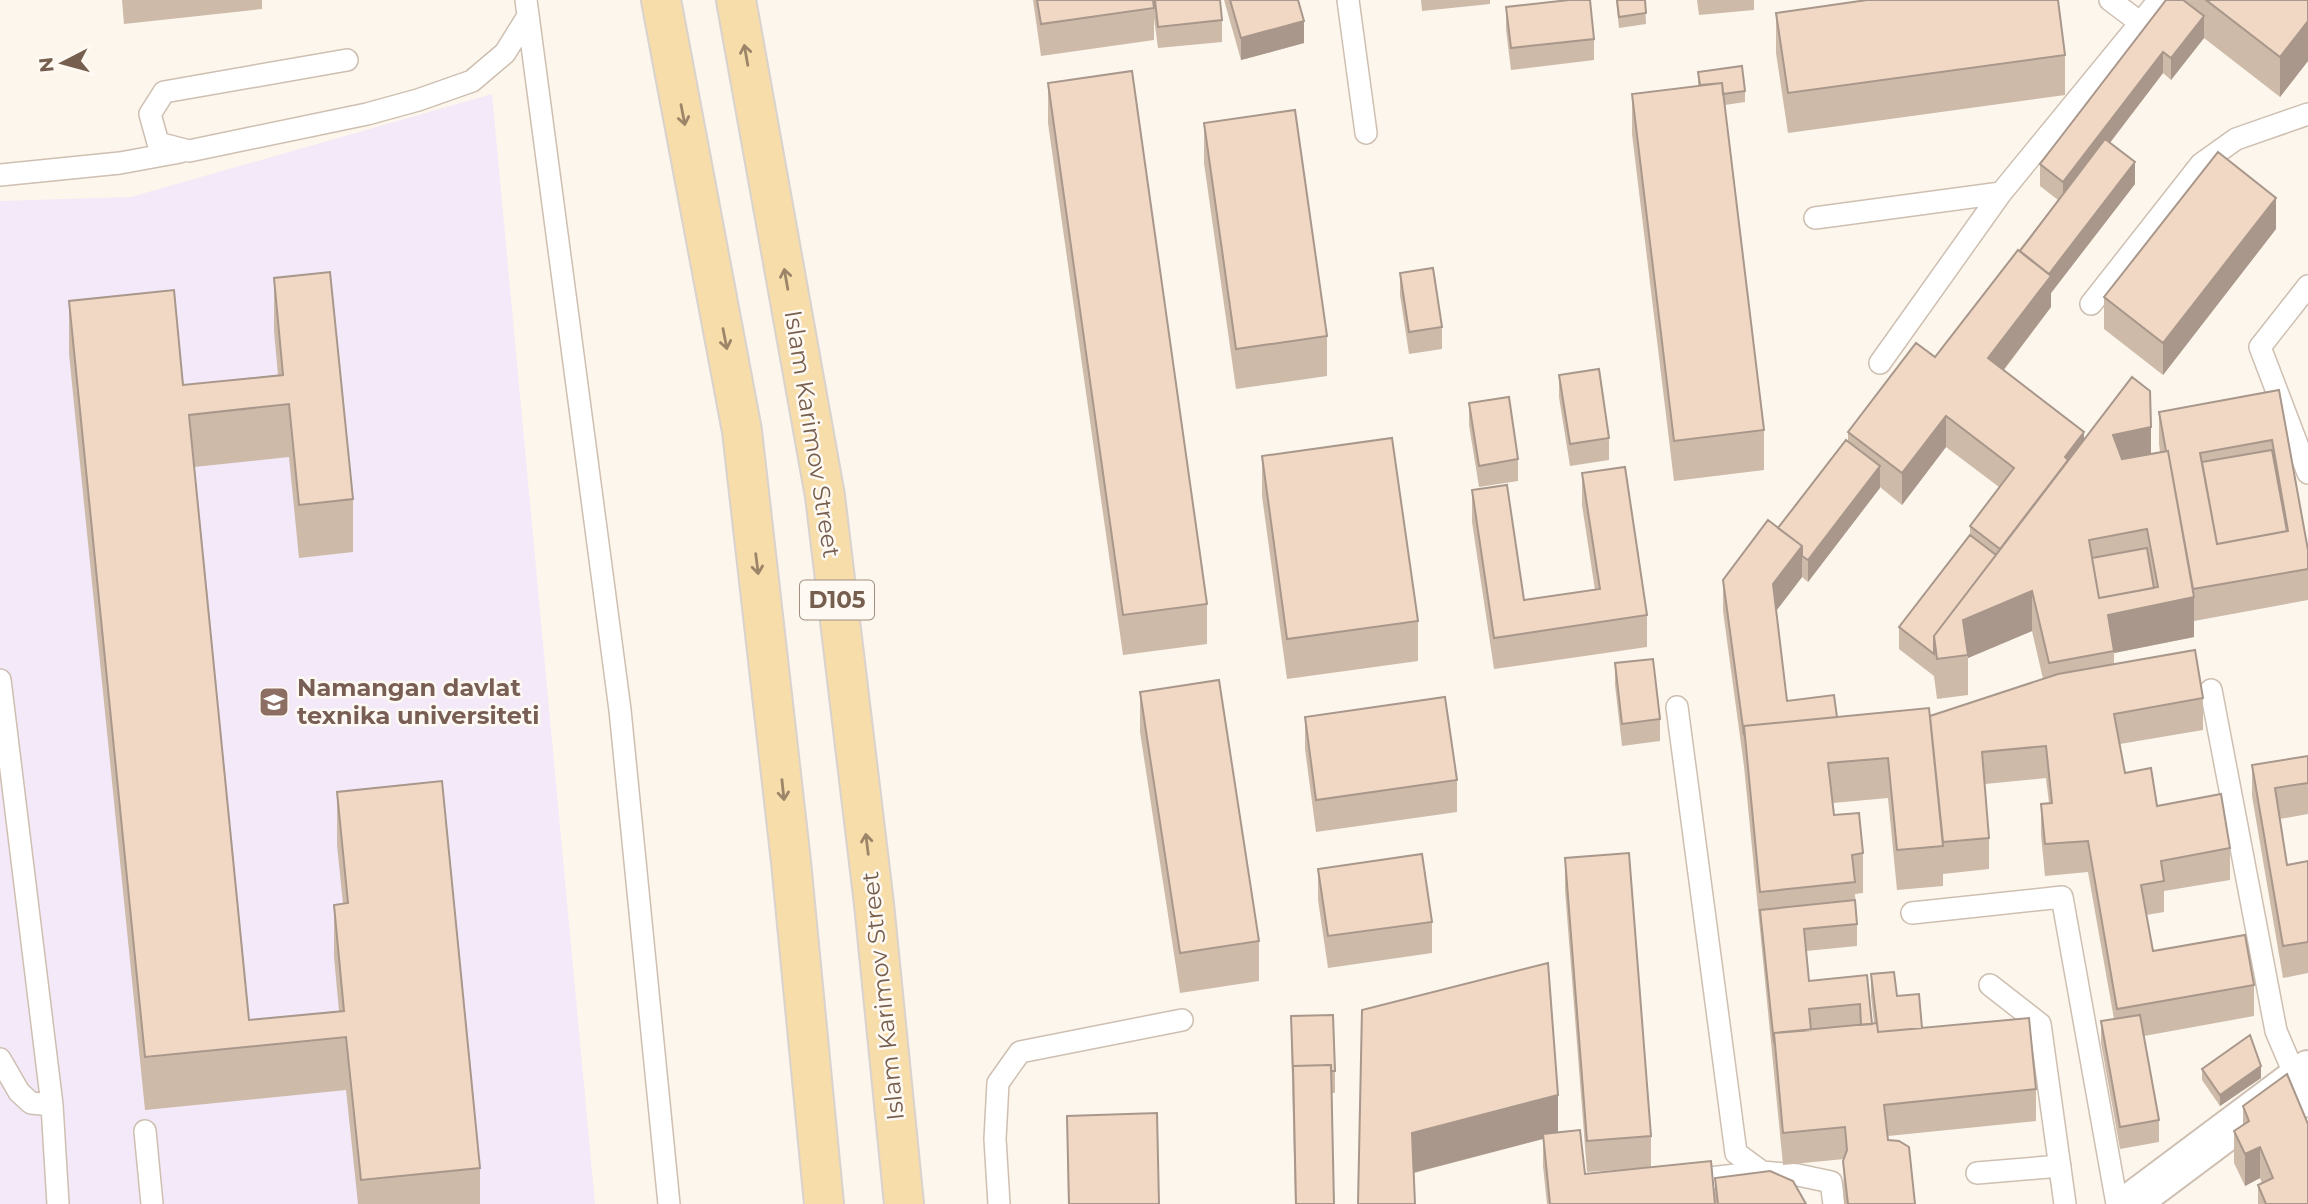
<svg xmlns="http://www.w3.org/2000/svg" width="2308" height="1204" font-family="Montserrat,sans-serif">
	<rect width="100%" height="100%" fill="#fcf6ec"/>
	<path fill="#f3e9f9" d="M492 94 595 1204H0V201L131 197Z"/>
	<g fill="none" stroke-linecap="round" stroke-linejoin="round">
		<g stroke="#cebfb1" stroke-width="24">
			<path id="service" d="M526 0 620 710 669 1204
				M1348 0 1366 133
				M2110 0 2142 24
				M347 60 164 92 150 114 158 143 189 151 367 114 418 100 472 81 505 53 528 16
				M0 175 120 163 180 152
				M1815 218 2001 193
				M2308 286 2260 347 2308 473
				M2091 304 2201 164 2236 139 2308 114
				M1880 363 2001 193 2159 0
				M0 680 52 1105 58 1204
				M2211 690 2276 1031 2308 1106
				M1677 707 1736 1153 1762 1172 1798 1175 1831 1182 1834 1204
				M1912 913 2062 897 2117 1204
				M1990 985 2040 1024 2065 1204
				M0 1059 19 1092 31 1103 52 1105
				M145 1131 152 1204
				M1977 1173 2060 1166
				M1684 1181 1762 1172
				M999 1204 995 1139 998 1083 1020 1052 1182 1020"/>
		</g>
		<g stroke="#cebfb1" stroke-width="42">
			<path id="minor" d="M2129 1204 2308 1070"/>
		</g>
		<g stroke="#d9d2ce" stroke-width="42">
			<path id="primary" d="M661 0 742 431 791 862 824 1204
				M736 0 825 496 874 904 904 1204"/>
		</g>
		<use href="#service" stroke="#fff" stroke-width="21"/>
		<use href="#minor" stroke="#fff" stroke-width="38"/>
		<use href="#primary" stroke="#f6ddaa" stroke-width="38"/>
	</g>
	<path fill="#cebaa9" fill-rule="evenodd" d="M122 0H262V9L124 24Z
		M1033 0H1220L1222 20V42L1158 48 1154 18V40L1041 56Z
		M1224 0H1298L1304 43 1241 60Z
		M1421 0H1490V4L1422 11Z
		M1616 0H1645L1646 24 1619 28Z
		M1697 0H1754V10L1699 15Z
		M2166 0H2308V61L2280 97 2204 38 2171 80 2163 73 2110 143 2135 184 2051 293V307L2004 370 2084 439 2151 454 2160 452 2159 444V412L2279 390 2308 550V600L2194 621V637L2114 653V664L2203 698V730L2120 744 2125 773 2157 806 2230 848V880L2164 891V912L2146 915 2153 951 2254 985V1016L2144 1036 2159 1120V1142L2120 1149 2101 1043V1021L2114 1019 2088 872 2045 876 2041 835V804L2049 803 2046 778 1985 784 1989 838V869L1943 874V886L1897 890 1888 798 1833 803 1834 815 1863 853V893L1855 894 1857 924V946L1806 951 1809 981 1867 975 1872 1024 1874 1023 1871 996V974L1897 996 1922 1028 2036 1089V1121L1888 1136V1140L1915 1204H1844L1843 1193 1844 1159 1783 1165 1744 766 1723 611V580L1778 528 1848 441V432L1935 357 2058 200 2040 186V164ZM1946 447 1999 487 1970 526V535L1899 627V649L1934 676 1937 699 1968 695V658L2032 631 2043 679 1930 716 1837 717 1787 701 1776 611 1802 577 1808 582 1880 487 1902 505Z
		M1506 7 1594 39V60L1511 70 1506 29Z
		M1776 13 2065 55V95L1788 133 1776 53Z
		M1698 72 1745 91V102L1725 105 1764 430V470L1674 481 1632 134V94L1698 86Z
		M1048 83 1207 604V644L1123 655 1048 123Z
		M1204 123 1327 336V376L1236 389 1204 163Z
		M2276 229 2163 375 2104 329V297Z
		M1400 273 1442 327V349L1409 354 1400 295Z
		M274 278 353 499V552L299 558 289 457 194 467 249 1020 339 1011 334 957V905L343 904 337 845V792L480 1168V1204H358L346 1090 145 1110 69 354V301L183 385 278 375 274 331Z
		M1559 375 1609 438V460L1570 466 1559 397Z
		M1469 403 1518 459V481L1479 487 1469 425Z
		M1262 456 1418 621V661L1287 679 1262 496Z
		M1582 473 1647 615V647L1494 669 1472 522V490L1524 600 1595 590 1582 505Z
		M1615 663 1660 719V741L1622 746 1615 685Z
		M1140 692 1259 941V981L1180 993 1140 732Z
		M1305 717 1457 780V812L1316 832 1305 749Z
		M2308 756V814L2280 819 2287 865 2308 861V973L2283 978 2252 796V765Z
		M1565 858 1651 1136V1167L1715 1203V1178L1806 1204H1547L1543 1166V1139L1414 1173 1362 1010 1558 1132 1585 1174 1631 1169 1587 1172 1565 890Z
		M1318 869 1432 922V953L1328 968 1318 900Z
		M1291 1037 1335 1071V1093H1332L1334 1204H1295Z
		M2202 1069 2261 1078 2220 1106 2202 1080Z
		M2243 1106 2308 1204H2258V1185L2262 1183 2260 1178 2245 1186 2234 1163V1131L2243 1125Z
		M1067 1116 1159 1204H1068Z"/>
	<path fill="#a8978a" d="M2204 16V38L2171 80V58Z
		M1304 21V43L1241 60V38Z
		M2308 21V61L2280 97V57Z
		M2163 52V73L2063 204V182Z
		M2135 162V184L2051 293V307L1988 390V358L2044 280Z
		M2276 198V229L2163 375V343Z
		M1946 416V447L1902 505V473Z
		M2151 427V467L2113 475V435Z
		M2084 432V463L2032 591V631L1968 658V655L1937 659 2065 457Z
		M1880 466V488L1808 582V560Z
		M1802 546V577L1773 615V584Z
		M2194 597V637L2114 653 2108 615Z
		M2261 1066V1078L2220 1106V1095Z
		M1558 1095V1135L1412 1173V1133Z
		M2260 1147V1178L2245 1186V1154Z"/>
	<path fill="#f0d8c5" stroke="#a8978a" stroke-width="2" fill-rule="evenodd" d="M1037 0H1153L1154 8 1041 24Z
		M1155 0H1220L1222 20 1158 27Z
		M1230 0H1298L1304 21 1241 38Z
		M1569 0H1590L1594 39 1511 48 1506 7Z
		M1617 0H1645L1646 13 1619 17Z
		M1867 0H2058L2065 55 1788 93 1776 13Z
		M2166 0H2183L2204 16 2171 58 2163 52 2063 182 2040 164Z
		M2206 0H2308V21L2280 57Z
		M1742 66 1745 91 1723 94 1722 83 1700 85 1698 72Z
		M1132 71 1207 604 1123 615 1048 83Z
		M1722 83 1764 430 1674 441 1632 94Z
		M1295 110 1327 336 1236 349 1204 123Z
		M2105 139 2135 162 2049 274 2020 251Z
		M2218 152 2276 198 2163 343 2104 297Z
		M2018 250 2051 276 1988 358 2084 432 2065 457 2068 460 2000 549 1970 526 2014 468 1946 416 1902 473 1848 432 1916 343 1935 357Z
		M1433 268 1442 327 1409 332 1400 273Z
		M330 272 353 499 299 505 289 404 189 415 249 1020 344 1011 334 905 348 903 337 792 442 781 480 1168 361 1180 346 1037 145 1057 69 301 174 290 183 385 283 375 274 278Z
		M1599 369 1609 438 1570 444 1559 375Z
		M2132 377 2150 391 2151 427 2113 435 2122 459 2168 451 2194 597 2108 615 2114 651 2049 663 2032 591 1963 620 1968 655 1937 659 1934 636ZM2147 529 2158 587 2099 598 2089 540Z
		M2279 390 2308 550V569L2193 589 2168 451H2166L2159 412ZM2272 440 2288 531 2217 544 2200 453Z
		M1509 397 1518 459 1479 466 1469 403Z
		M1392 438 1418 621 1287 639 1262 456Z
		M1846 440 1880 466 1808 560 1802 556V546L1778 528Z
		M2272 450 2287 531 2217 544 2202 462Z
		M1625 467 1647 615 1494 638 1472 490 1507 485 1524 600 1600 589 1582 473Z
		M1768 520 1802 546 1773 584 1787 701 1834 695 1837 717 1744 726V735L1723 580Z
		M1970 535 1996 555 1934 636V654L1899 627Z
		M2147 548 2154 588 2099 598 2092 558Z
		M2195 650 2203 698 2114 714 2125 773 2151 768 2157 806 2221 794 2230 848 2161 861 2164 881 2141 885 2153 951 2245 935 2254 985 2117 1009 2088 841 2045 844 2041 804 2052 803 2046 746 1982 752 1989 838 1943 842 1930 716 2058 674Z
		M1653 659 1660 719 1622 724 1615 663Z
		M1219 680 1259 941 1180 953 1140 692Z
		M1445 697 1457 780 1316 800 1305 717Z
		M1929 708 1943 846 1897 850 1888 758 1828 763 1834 815 1859 813 1863 853 1852 855 1855 882 1760 892 1744 726Z
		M2308 756V783L2275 788 2287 865 2308 861V942L2283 946 2252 765Z
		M1629 853 1651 1136 1587 1141 1565 858Z
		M1422 854 1432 922 1328 936 1318 869Z
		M1855 900 1857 924 1804 929 1809 981 1867 975 1872 1024 1861 1025 1860 1004 1809 1009 1811 1030 1774 1033V1043L1760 910Z
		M1548 963 1558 1095 1412 1133 1415 1204H1358L1362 1010Z
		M1894 972 1897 996 1919 994 1922 1028 1878 1032 1871 974Z
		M1333 1015 1335 1071H1331V1065L1293 1066V1072L1291 1016Z
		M2140 1015 2159 1120 2120 1127 2101 1021Z
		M2029 1018 2036 1089 1884 1105 1888 1140 1899 1141 1909 1147 1915 1204H1848L1843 1161 1847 1150 1845 1127 1783 1133 1774 1033 1877 1023 1878 1032Z
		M2250 1035 2261 1066 2220 1095 2202 1069Z
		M1331 1065 1334 1204H1296L1293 1066Z
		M2287 1074 2308 1124V1204H2266L2258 1185 2273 1178 2260 1147 2245 1154 2234 1131 2249 1121 2243 1106Z
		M1157 1113 1159 1204H1069L1067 1116Z
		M1580 1130 1585 1174 1711 1161 1715 1204H1550L1543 1134Z
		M1770 1171 1793 1181 1806 1204H1718L1715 1178Z"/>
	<defs><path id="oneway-shaft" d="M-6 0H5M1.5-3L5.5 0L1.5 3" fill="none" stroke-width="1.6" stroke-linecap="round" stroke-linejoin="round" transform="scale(1.75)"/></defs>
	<g stroke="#9d856a">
		<use href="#oneway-shaft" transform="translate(746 55) rotate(-100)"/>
		<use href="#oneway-shaft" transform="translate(683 115) rotate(79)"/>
		<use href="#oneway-shaft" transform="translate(786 279) rotate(-100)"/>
		<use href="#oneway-shaft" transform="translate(725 339) rotate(79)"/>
		<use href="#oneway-shaft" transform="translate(757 564) rotate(83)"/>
		<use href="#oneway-shaft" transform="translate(783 790) rotate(84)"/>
		<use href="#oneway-shaft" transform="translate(867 844) rotate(-97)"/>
	</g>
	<defs>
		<g id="university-square" transform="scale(1.575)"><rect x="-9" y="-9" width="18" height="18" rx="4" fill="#8d6e63" stroke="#fefaf3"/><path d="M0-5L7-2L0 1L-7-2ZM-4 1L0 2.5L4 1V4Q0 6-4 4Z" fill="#fff"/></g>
	</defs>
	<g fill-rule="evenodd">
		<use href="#university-square" x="274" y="702"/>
	</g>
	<g text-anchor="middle" stroke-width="5" stroke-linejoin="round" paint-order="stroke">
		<rect fill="#fefaf3" stroke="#a08e80" stroke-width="2" x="800" y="580.5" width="74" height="39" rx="5"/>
		<g font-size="23" font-weight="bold" fill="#775f4f">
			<text x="837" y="608">D105</text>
		</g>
		<g font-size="24" fill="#775f4f" stroke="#fefaf3">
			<text transform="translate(812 434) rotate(81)" y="8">Islam Karimov Street</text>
			<text transform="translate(883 996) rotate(-96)" y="8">Islam Karimov Street</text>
		</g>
		<g font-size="24" font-weight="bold" fill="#785e54" stroke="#fefaf3" text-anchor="start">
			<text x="297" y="696">Namangan davlat<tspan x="297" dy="28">texnika universiteti</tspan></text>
		</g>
	</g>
	<g transform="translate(63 63) rotate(264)" stroke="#fefaf3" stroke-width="5" paint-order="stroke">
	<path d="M0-5L12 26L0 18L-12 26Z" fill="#775f4f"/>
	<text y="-10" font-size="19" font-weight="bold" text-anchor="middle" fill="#775f4f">N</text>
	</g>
</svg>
